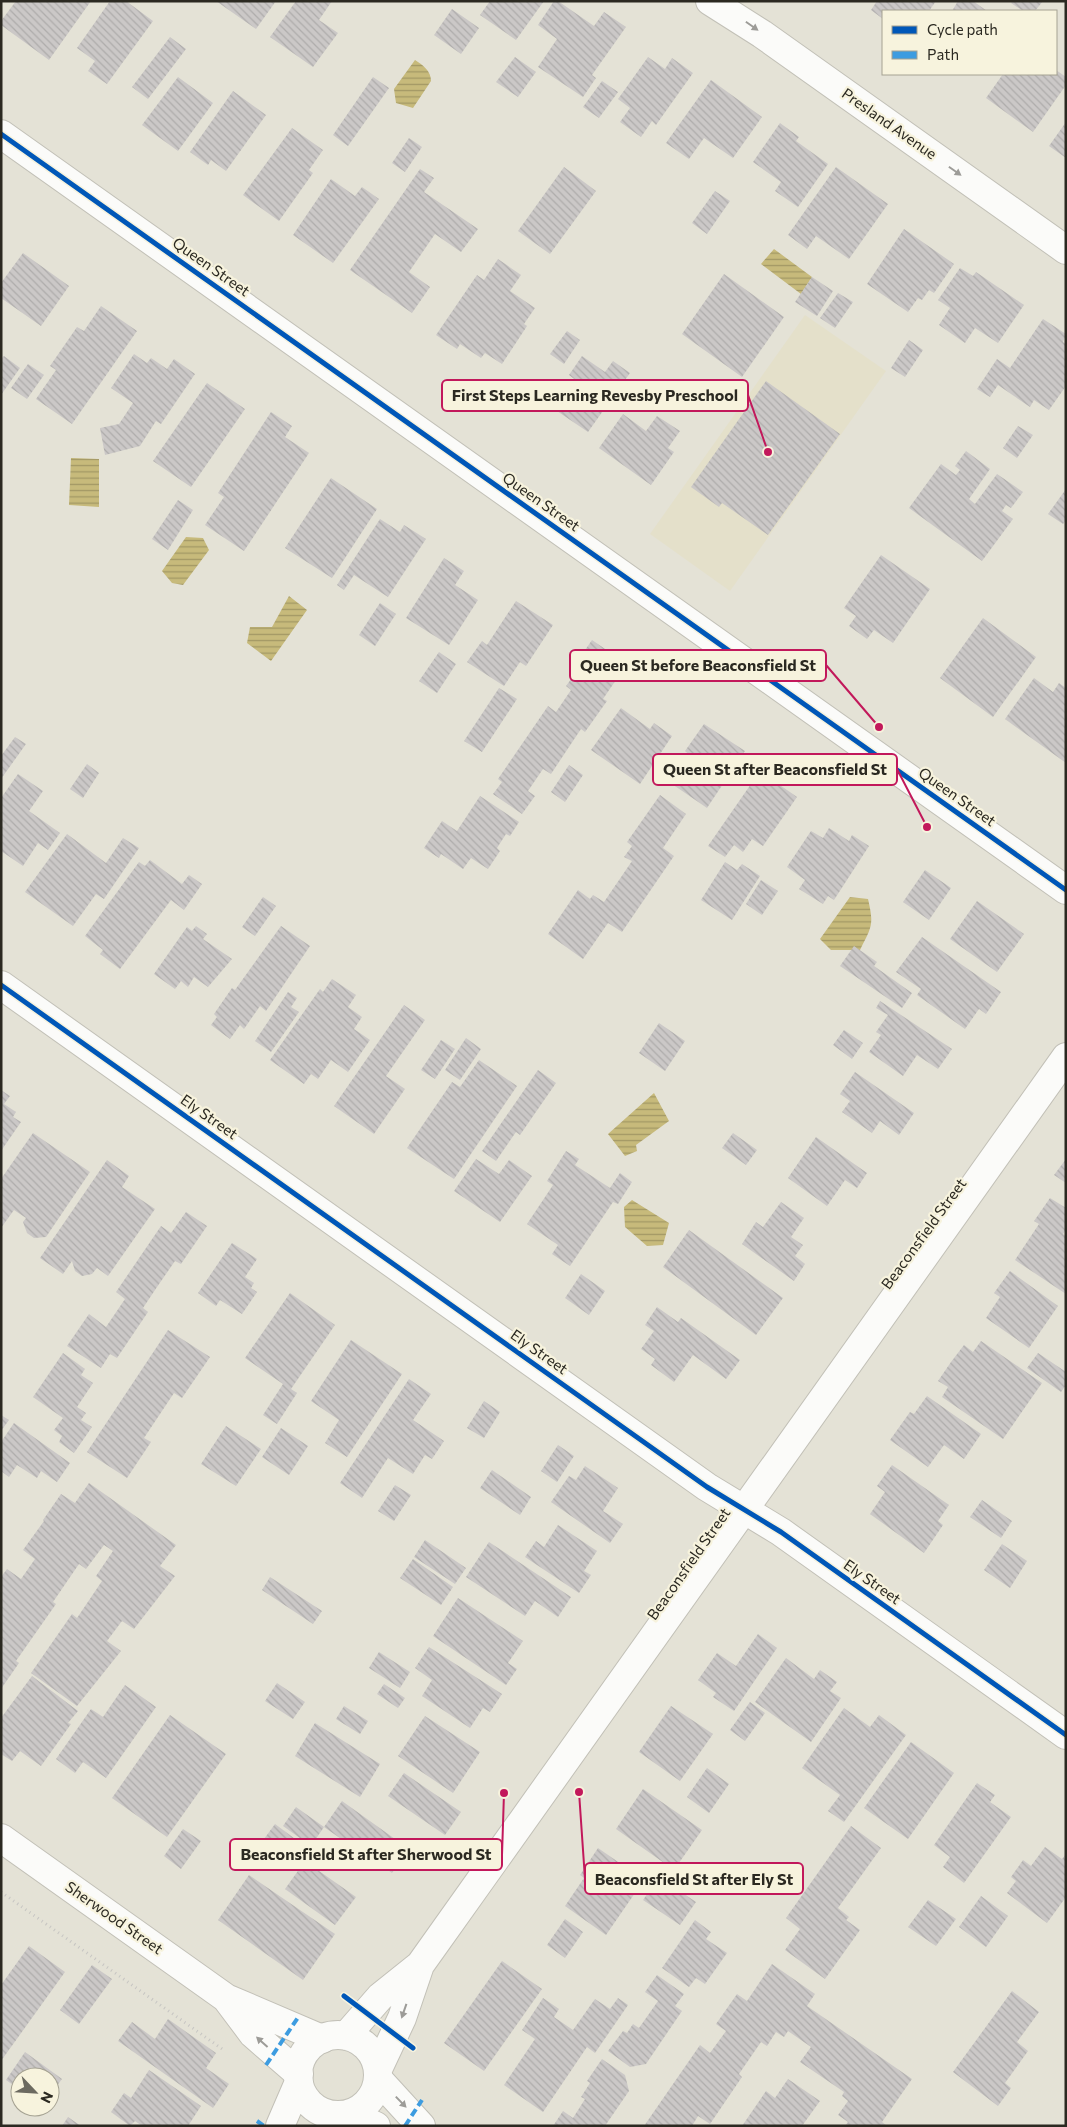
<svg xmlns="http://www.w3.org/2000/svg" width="1067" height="2127" font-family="Commissioner,sans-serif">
	<defs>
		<pattern id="water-rules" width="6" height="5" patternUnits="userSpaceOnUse" patternTransform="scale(1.25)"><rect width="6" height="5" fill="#c7ba7b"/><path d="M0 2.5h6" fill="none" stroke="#a29764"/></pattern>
		<pattern id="building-back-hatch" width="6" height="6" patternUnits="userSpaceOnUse" patternTransform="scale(1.25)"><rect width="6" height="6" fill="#cbc8c7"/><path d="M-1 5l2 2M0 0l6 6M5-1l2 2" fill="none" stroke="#aeacab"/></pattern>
	</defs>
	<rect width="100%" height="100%" fill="#e4e2d6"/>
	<path fill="#e4e0ca" d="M805 315 886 371 730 591 650 534Z"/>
	<path fill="url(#water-rules)" d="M415 60C423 65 431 71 431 81L413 108 396 103 394 89Z
		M774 249 812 277 801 294 761 264Z
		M71 458 99 459V507L69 505Z
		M186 537 203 538 209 550 183 585 172 583 162 571Z
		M289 596 307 610 271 661 247 643 250 627H272Z
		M850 897 868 899C874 925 872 926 860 950H831L820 939Z
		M654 1093 669 1121 636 1145 637 1151 625 1156 608 1134Z
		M632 1200 669 1223 663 1245 647 1246 625 1227 624 1207Z"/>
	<path fill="url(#building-back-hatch)" d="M16 1H91L49 60 1 25V21Z
		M110 1H126L153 21 107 84 88 71 95 61 77 48Z
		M216 1H276L256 29Z
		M296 1H332L319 20 338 33 313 67 270 37Z
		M490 1H544L516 40 480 15Z
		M554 1H558L594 26 604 12 626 27 592 75 596 78 583 97 538 67 557 39 538 25Z
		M877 1H936L929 11H883V19L871 10Z
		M958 1H973L987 11H952Z
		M1013 1H1043L1035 11H1023L1011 3Z
		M452 9 479 28 461 54 434 35Z
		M170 37 186 49 148 99 132 87Z
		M515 57 536 72 518 97 496 82Z
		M648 57 665 69 672 58 693 73 656 125 652 121 641 137 620 122 630 108 618 99Z
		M1056 70 1066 77V85L1033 132 986 98 1003 74H1056Z
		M178 77 213 103 178 151 142 125Z
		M373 77 389 88 348 146 333 135Z
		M711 80 762 117 733 158 704 138 689 159 666 143Z
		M602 81 618 92 599 118 583 107Z
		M233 91 266 115 226 171 211 160 208 165 190 152Z
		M1066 122V158L1049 146Z
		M780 123 799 137 796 141 828 164 798 207 775 191 781 182 753 162Z
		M292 128 323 150 309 170 313 173 279 221 243 195Z
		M409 138 422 147 405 172 392 163Z
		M564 167 596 191 550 254 518 231Z
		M836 167 888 204 849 259 816 236 807 249 788 235Z
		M420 169 434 178 424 192 478 229 461 252 435 234 409 272 430 287 412 313 350 270Z
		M331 179 355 196 362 187 379 199 333 263 293 235Z
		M715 191 730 201 707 234 692 223Z
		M904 229 954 264 934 293 929 290 922 300 918 298 908 312 867 284Z
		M23 253 69 286 41 326 1 298V283Z
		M498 259 521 275 510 291 535 308 524 324 527 326 502 364 485 353 481 358 460 344 457 349 436 335 477 275 484 280Z
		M960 268 973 276 976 272 1024 305 998 343 975 328 965 343 939 325 950 308 938 300Z
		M724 274 784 317 742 377 682 334Z
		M812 277 833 291 817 316 795 302Z
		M838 293 853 302 835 328 820 318Z
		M101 306 137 331 72 424 36 399 56 370 50 366 77 327 84 331Z
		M1043 319 1066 334 1063 342 1066 344V386L1049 410 1034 400 1030 407 998 385 990 397 977 389 997 359 1010 368Z
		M567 331 580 340 564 364 550 354Z
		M909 340 923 350 905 377 891 368Z
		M134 354 147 363 151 358 167 369 174 359 195 374 161 424 156 421 140 446 105 455 100 428 119 424 133 403 111 388Z
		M4 356 20 368 1 395V359Z
		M582 356 605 372 613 361 630 373 588 432 557 411 578 382 569 375Z
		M28 364 44 375 27 399 11 388Z
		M766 381 840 434 768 535 722 503 719 507 691 487Z
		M207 383 245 409 191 487 153 461Z
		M271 412 292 426 285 437 309 453 244 551 205 525 224 497 218 493Z
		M623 414 646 431 657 416 680 431 668 448 674 452 651 485 599 448Z
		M1018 426 1033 435 1017 458 1003 448Z
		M966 451 990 469 969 499 975 504 997 474 1023 492 1011 508 1006 505 1002 511 1013 519 982 561 909 508 941 464 956 475 960 470 955 466Z
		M331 478 377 509 332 578 285 548Z
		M1066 489V520L1063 524 1048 514Z
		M178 500 193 510 168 550 152 539Z
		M380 519 400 532 404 525 426 539 388 597 354 575 344 590 337 585Z
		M881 555 930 589 893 643 874 630 867 639 849 626 856 616 844 608Z
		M444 558 464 571 455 585 478 600 449 645 406 618Z
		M516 601 553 625 526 666 520 662 504 686 467 662 482 641 487 645Z
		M380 603 396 614 375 646 359 635Z
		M983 618 1036 657 993 717 940 678Z
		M592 640 627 664 603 699 607 701 585 732 581 729 551 774 543 769 528 791 535 796 522 814 493 794 502 782 498 779 548 706 556 712 571 690 566 686 574 675 570 672Z
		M439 652 456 664 437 693 419 681Z
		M1034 678 1053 692 1059 683 1066 688V763L1005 719Z
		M499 688 517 699 482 752 464 741Z
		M621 708 650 729 654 723 672 736 640 784 591 750Z
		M704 724 745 751 707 808 672 784 691 756 685 751Z
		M15 737 26 744 1 779V756Z
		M87 764 99 773 83 798 70 789Z
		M569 765 583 775 565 802 551 792Z
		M760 771 797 797 763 846 752 839 743 852 734 845 725 857 708 846Z
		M18 774 43 791 29 811 60 833 48 850 38 843 23 866 1 851V798Z
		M660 795 686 814 663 848 674 856 622 932 608 923 583 959 548 934 578 890 590 899 593 895 604 902 632 861 624 857 632 846 627 842Z
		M480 796 519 822 510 836 506 834 497 848 500 851 488 869 471 858 463 869 441 854 439 858 424 848 442 821 457 831Z
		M829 828 849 841 852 835 869 846 834 900 828 896 823 904 799 889 805 880 787 867 811 831 823 838Z
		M67 834 106 863 123 838 139 848 104 899 96 894 73 926 25 892Z
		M150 860 182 884 189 875 202 884 184 910 171 900 120 969 100 954 103 950 85 936 139 862 145 866Z
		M725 862 737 870 742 864 760 876 732 920 701 900Z
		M925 870 951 888 929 920 903 902Z
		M761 880 778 891 762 915 746 904Z
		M263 897 276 906 255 936 242 927Z
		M977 901 1024 934 997 972 950 939Z
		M196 926 207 934 203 939 232 959 208 987 194 977 188 987 181 981 175 989 154 974 187 927 192 931Z
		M281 926 310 946 266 1011 260 1006 244 1029 240 1025 230 1039 211 1025 217 1017 214 1014 232 988 235 990Z
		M922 937 1001 992 986 1014 979 1009 965 1029 917 995 921 989 896 972Z
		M854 946 877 962 874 966 912 993 902 1008 840 966Z
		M332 979 356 995 348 1007 362 1017 354 1029 370 1040 348 1072 331 1060 318 1079 311 1074 304 1084 270 1060 320 989 323 992Z
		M288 992 297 998 291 1007 299 1012 271 1052 255 1041Z
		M880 1001 952 1049 938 1069 917 1055 903 1076 869 1052 881 1035 876 1032 888 1015 876 1008Z
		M404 1005 425 1020 386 1076 405 1089 374 1134 334 1106Z
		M659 1023 685 1041 665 1071 639 1053Z
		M844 1030 863 1043 852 1059 833 1045Z
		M466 1038 481 1049 460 1080 445 1070Z
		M441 1040 455 1049 435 1079 421 1070Z
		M479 1060 517 1086 454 1179 407 1148 452 1082 460 1087Z
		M538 1070 556 1083 520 1135 516 1132 496 1161 482 1151Z
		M855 1072 914 1113 899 1135 880 1121 872 1133 842 1112 850 1101 840 1094Z
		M1 1090 10 1096 4 1104 16 1112 13 1117 21 1122 1 1151Z
		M33 1133 90 1172 46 1237 34 1238 27 1233 23 1222 26 1218 14 1210 1 1228V1179Z
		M733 1133 757 1150 746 1165 722 1148Z
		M816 1137 867 1173 857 1188 845 1180 827 1206 788 1178Z
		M566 1151 579 1159 575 1165 610 1188 620 1173 632 1182 618 1204 613 1202 570 1266 552 1254 558 1245 527 1224 553 1185 547 1181Z
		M476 1159 499 1174 509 1160 532 1176 500 1222 454 1191Z
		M1066 1159V1183L1054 1175Z
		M107 1160 129 1176 122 1187 155 1209 108 1276 97 1268 92 1274 82 1276 75 1271 72 1261 63 1274 40 1258Z
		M1050 1198 1066 1208V1230L1063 1234 1066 1236V1294L1015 1260 1039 1224 1034 1221Z
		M781 1202 804 1218 791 1237 803 1245 795 1256 805 1264 794 1281 742 1244 756 1222 763 1227Z
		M186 1212 207 1226 181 1264 175 1261 157 1287 143 1308 148 1312 117 1358 110 1354 101 1368 67 1346 89 1314 106 1327 125 1299 116 1292 161 1226 171 1233Z
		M689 1230 783 1298 756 1335 663 1267Z
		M232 1243 257 1259 245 1277 254 1283 251 1288 257 1292 242 1314 220 1300 216 1306 198 1293Z
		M1010 1271 1058 1306 1029 1348 986 1318 1000 1297 994 1293Z
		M581 1274 605 1291 589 1315 565 1298Z
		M290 1293 335 1325 291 1389 297 1393 277 1424 263 1415 283 1384 245 1358Z
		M657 1307 678 1322 681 1318 740 1360 726 1379 693 1355 674 1382 651 1365 655 1359 641 1349 654 1331 645 1325Z
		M168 1330 210 1357 182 1398 174 1393 144 1438 151 1442 127 1478 87 1452Z
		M351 1340 402 1374 347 1457 325 1443 339 1420 311 1401Z
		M981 1341 1042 1383 1003 1439 942 1397 948 1387 938 1381 951 1362 964 1345 973 1352Z
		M63 1353 85 1369 81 1375 93 1383 77 1407 86 1413 81 1420 92 1427 74 1453 59 1442 62 1436 54 1430 63 1418 33 1397Z
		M1038 1353 1066 1372V1385L1061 1392 1027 1368Z
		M409 1379 431 1394 413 1420 444 1441 432 1459 425 1455 413 1474 388 1458 362 1498 340 1483Z
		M927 1396 981 1434 964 1459 944 1445 928 1467 890 1440 910 1412 914 1414Z
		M484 1401 500 1412 484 1438 467 1428Z
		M1 1415 9 1420 1 1431Z
		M14 1423 70 1463 57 1482 41 1471 37 1478 17 1465 9 1477 1 1471V1442Z
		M226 1426 261 1449 236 1486 201 1464Z
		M281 1428 308 1446 289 1475 262 1457Z
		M558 1445 574 1456 557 1482 541 1471Z
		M892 1465 949 1505 938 1521 943 1525 924 1553 870 1514 885 1492 877 1486Z
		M585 1466 618 1488 603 1511 623 1524 610 1543 551 1502 569 1476 576 1480Z
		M492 1470 531 1497 520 1515 480 1488Z
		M89 1483 176 1545 160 1566 175 1576 134 1629 122 1621 107 1641 121 1651 77 1706 31 1673 72 1614 77 1618 102 1581 96 1576 113 1551 104 1545 86 1569 79 1564 53 1602 56 1604 16 1661 19 1663 1 1689V1577L7 1569 21 1579 35 1559 23 1550 44 1521 43 1520 61 1494 75 1503Z
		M395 1485 411 1495 394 1521 378 1511Z
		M982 1500 1012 1521 1001 1538 970 1517Z
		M558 1525 597 1551 584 1571 591 1575 579 1593 525 1557 536 1541 544 1547Z
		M425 1540 466 1568 455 1584 414 1557Z
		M489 1542 571 1597 558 1617 535 1601 525 1616 466 1577Z
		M1002 1544 1027 1561 1010 1588 984 1570Z
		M413 1559 453 1587 441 1605 400 1578Z
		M270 1577 322 1611 313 1624 262 1590Z
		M458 1598 523 1641 508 1663 517 1669 506 1685 433 1636Z
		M758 1634 777 1648 734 1711 713 1697 716 1693 698 1680 717 1653 736 1666Z
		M429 1647 502 1694 490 1712 483 1708 470 1728 422 1696 432 1680 415 1668Z
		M379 1652 410 1672 400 1688 369 1668Z
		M786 1658 814 1679 820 1670 837 1682 830 1691 841 1698 811 1742 755 1702Z
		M32 1676 78 1711 68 1723 71 1724 41 1766 20 1751 12 1761 1 1754V1718Z
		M277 1683 305 1702 293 1719 265 1701Z
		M384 1684 405 1698 398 1708 377 1694Z
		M125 1685 156 1707 106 1778 83 1762 75 1773 56 1759 91 1709 103 1717Z
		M750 1702 765 1713 745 1741 730 1730Z
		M344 1706 368 1721 360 1734 336 1719Z
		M671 1706 713 1734 680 1781 639 1752Z
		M844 1708 870 1727 879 1715 906 1735 844 1822 828 1811 840 1795 802 1768Z
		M170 1715 226 1754 167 1837 112 1798Z
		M425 1716 480 1752 453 1793 398 1756Z
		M315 1723 380 1764 360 1797 295 1756Z
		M911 1742 954 1773 908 1839 864 1808Z
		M707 1768 729 1784 709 1813 687 1797Z
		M404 1773 461 1812 445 1835 388 1796Z
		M977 1783 995 1795 990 1802 1011 1817 964 1883 943 1867 950 1857 934 1845Z
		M643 1789 702 1830 674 1870 616 1829Z
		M342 1801 409 1849 392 1873 377 1862 373 1868 354 1855 357 1850 324 1827Z
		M296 1807 324 1827 311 1846 283 1826Z
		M275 1824 302 1844 291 1859 264 1839Z
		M851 1826 881 1848 838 1908 849 1917 846 1920 860 1930 825 1979 785 1950 800 1929 786 1918Z
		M183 1829 201 1841 181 1869 164 1856Z
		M1045 1847 1062 1859 1066 1854V1897L1047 1923 1007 1893 1016 1881 1011 1877 1023 1860 1031 1866Z
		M598 1848 644 1880 606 1935 565 1906 584 1878 580 1875Z
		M305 1861 356 1897 335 1925 285 1889Z
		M249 1875 335 1934 303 1980 218 1920Z
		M659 1877 696 1902 680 1925 643 1900Z
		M981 1896 1008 1916 986 1947 959 1927Z
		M928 1900 956 1919 936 1946 908 1927Z
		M565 1919 583 1932 565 1958 547 1945Z
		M695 1920 711 1932 706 1939 727 1953 705 1984 696 1978 689 1987 662 1968Z
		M29 1946 65 1972 1 2061V1985Z
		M502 1961 542 1989 484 2071 444 2043Z
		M772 1964 815 1994 807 2006 912 2079 882 2122 887 2126H845L848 2122 838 2115 848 2101 842 2096 844 2092 800 2062 811 2047 788 2031 784 2037 776 2032 767 2046 761 2042 739 2074 742 2077 710 2124 698 2116 692 2126H644L700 2045 710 2053 726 2031 716 2024 737 1994 747 2001Z
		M92 1965 112 1979 79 2024 60 2010Z
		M657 1975 684 1994 675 2006 682 2011 646 2064 630 2067 608 2051 623 2031 627 2033 633 2024 639 2028 658 2001 645 1992Z
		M1012 1991 1039 2012 1017 2042 1028 2051 1005 2083 1011 2088 998 2106 953 2072Z
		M543 1998 559 2009 554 2017 573 2030 595 1999 610 2009 618 1998 628 2005 595 2053 587 2047 543 2112 504 2085 535 2039 522 2030Z
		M168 2019 216 2053 206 2068 229 2084 213 2108 118 2041 132 2022 155 2039Z
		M25 2052 62 2079 50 2095V2077H20V2090L6 2080Z
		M602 2059 625 2075 629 2091 605 2126H553L563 2111 573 2118 585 2099 581 2097 590 2083 587 2081Z
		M149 2070 201 2106 188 2126H142L135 2121 130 2126 111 2112 124 2093 131 2098Z
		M788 2079 820 2101 802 2126H742L766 2091 775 2098Z
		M68 2117 81 2126H62Z"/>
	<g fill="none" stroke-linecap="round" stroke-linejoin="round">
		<g stroke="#c2c0b7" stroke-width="30">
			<path id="street" d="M710 1 762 34 1066 250
				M1 985 707 1487 781 1532 1066 1735
				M1 1838 226 1998 322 2039
				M226 1998 253 2034 299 2074
				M378 2079 421 2126
				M350 2114 376 2126"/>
		</g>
		<g stroke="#c2c0b7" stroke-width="30">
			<path id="secondary" d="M1 134 1066 890
				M298 2075a40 40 0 1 1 80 0a40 40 0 1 1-80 0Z
				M346 2036 380 1997 420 1965 1066 1057
				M378 2069 402 2018 420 1965
				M280 2126 299 2082"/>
		</g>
		<path stroke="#c6c5c2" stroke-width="3" stroke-dasharray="1 4" stroke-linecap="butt" d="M1 1892 225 2051"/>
		<use href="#street" stroke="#fbfbf9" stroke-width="28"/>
		<use href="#secondary" stroke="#fbfbf9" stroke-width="28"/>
		<path stroke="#3d9ce0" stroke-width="4" stroke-dasharray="8 4" stroke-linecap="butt" d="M266 2065 299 2016
			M257 2121 264 2126
			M405 2126 422 2100"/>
		<g stroke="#f7f3dd" stroke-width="8">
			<path id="cycleway" d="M1 134 1066 890
				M1 985 707 1487 781 1532 1066 1735
				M344 1996 413 2048"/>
		</g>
		<use href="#cycleway" stroke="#0057b8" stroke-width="5"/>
	</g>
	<defs><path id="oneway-solid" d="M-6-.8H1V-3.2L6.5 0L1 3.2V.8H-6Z" transform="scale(1.25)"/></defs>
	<g fill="#9d9c98">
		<use href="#oneway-solid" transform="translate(752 26) rotate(35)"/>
		<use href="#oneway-solid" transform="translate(955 171) rotate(35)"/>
		<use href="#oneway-solid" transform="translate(404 2011) rotate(109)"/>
		<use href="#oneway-solid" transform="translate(262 2042) rotate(-138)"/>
		<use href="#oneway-solid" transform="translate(401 2102) rotate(46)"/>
	</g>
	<g text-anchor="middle" stroke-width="4.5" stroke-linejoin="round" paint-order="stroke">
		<g font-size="15" fill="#2b2921" stroke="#f7f3dd">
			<text transform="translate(889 124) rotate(35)" y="5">Presland Avenue</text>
			<text transform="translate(211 267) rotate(35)" y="5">Queen Street</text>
			<text transform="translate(541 502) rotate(35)" y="5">Queen Street</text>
			<text transform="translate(957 797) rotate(35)" y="5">Queen Street</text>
			<text transform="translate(209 1117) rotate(35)" y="5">Ely Street</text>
			<text transform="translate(924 1234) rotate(-54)" y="5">Beaconsfield Street</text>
			<text transform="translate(539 1352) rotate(35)" y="5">Ely Street</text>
			<text transform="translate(689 1564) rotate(-55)" y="5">Beaconsfield Street</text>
			<text transform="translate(872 1582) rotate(35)" y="5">Ely Street</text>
			<text transform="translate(114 1918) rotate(35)" y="5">Sherwood Street</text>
		</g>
	</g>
	<path fill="none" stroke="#c2185b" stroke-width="2" d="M768 452L748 395M879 727L826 665M927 827L897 769M504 1793L502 1855M579 1792L585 1879"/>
	<g fill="#c2185b" stroke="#f7f3dd" stroke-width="2">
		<circle cx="768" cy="452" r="5"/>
		<circle cx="879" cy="727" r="5"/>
		<circle cx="927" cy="827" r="5"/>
		<circle cx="504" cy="1793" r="5"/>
		<circle cx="579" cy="1792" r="5"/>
	</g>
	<g fill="#f7f3dd" stroke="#c2185b" stroke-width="2">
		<rect x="442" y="380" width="306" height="31" rx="5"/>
		<rect x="570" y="650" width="256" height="31" rx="5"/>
		<rect x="653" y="754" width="244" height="31" rx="5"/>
		<rect x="230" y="1839" width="272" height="31" rx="5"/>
		<rect x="585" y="1863" width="218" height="31" rx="5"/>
	</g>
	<g font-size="16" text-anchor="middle" font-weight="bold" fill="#2b2921">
		<text x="595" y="401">First Steps Learning Revesby Preschool</text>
		<text x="698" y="671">Queen St before Beaconsfield St</text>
		<text x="775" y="775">Queen St after Beaconsfield St</text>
		<text x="366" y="1860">Beaconsfield St after Sherwood St</text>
		<text x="694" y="1885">Beaconsfield St after Ely St</text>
	</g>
	<rect width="1067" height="2127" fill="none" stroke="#2b2921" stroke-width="5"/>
	<rect x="882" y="10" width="175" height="65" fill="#f7f3dd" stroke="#a5a292"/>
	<rect x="892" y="26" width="25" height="8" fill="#0057b8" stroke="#a5a292"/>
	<text x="927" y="35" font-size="15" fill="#2b2921">Cycle path</text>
	<rect x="892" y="51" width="25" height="8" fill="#3d9ce0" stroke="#a5a292"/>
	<text x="927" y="60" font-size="15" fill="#2b2921">Path</text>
	<g transform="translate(35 2092) rotate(115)"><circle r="24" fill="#f7f3dd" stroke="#a5a292"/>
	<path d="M0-4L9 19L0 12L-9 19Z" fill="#6c6a60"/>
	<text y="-8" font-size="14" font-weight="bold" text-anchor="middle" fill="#2b2921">N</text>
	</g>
</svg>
